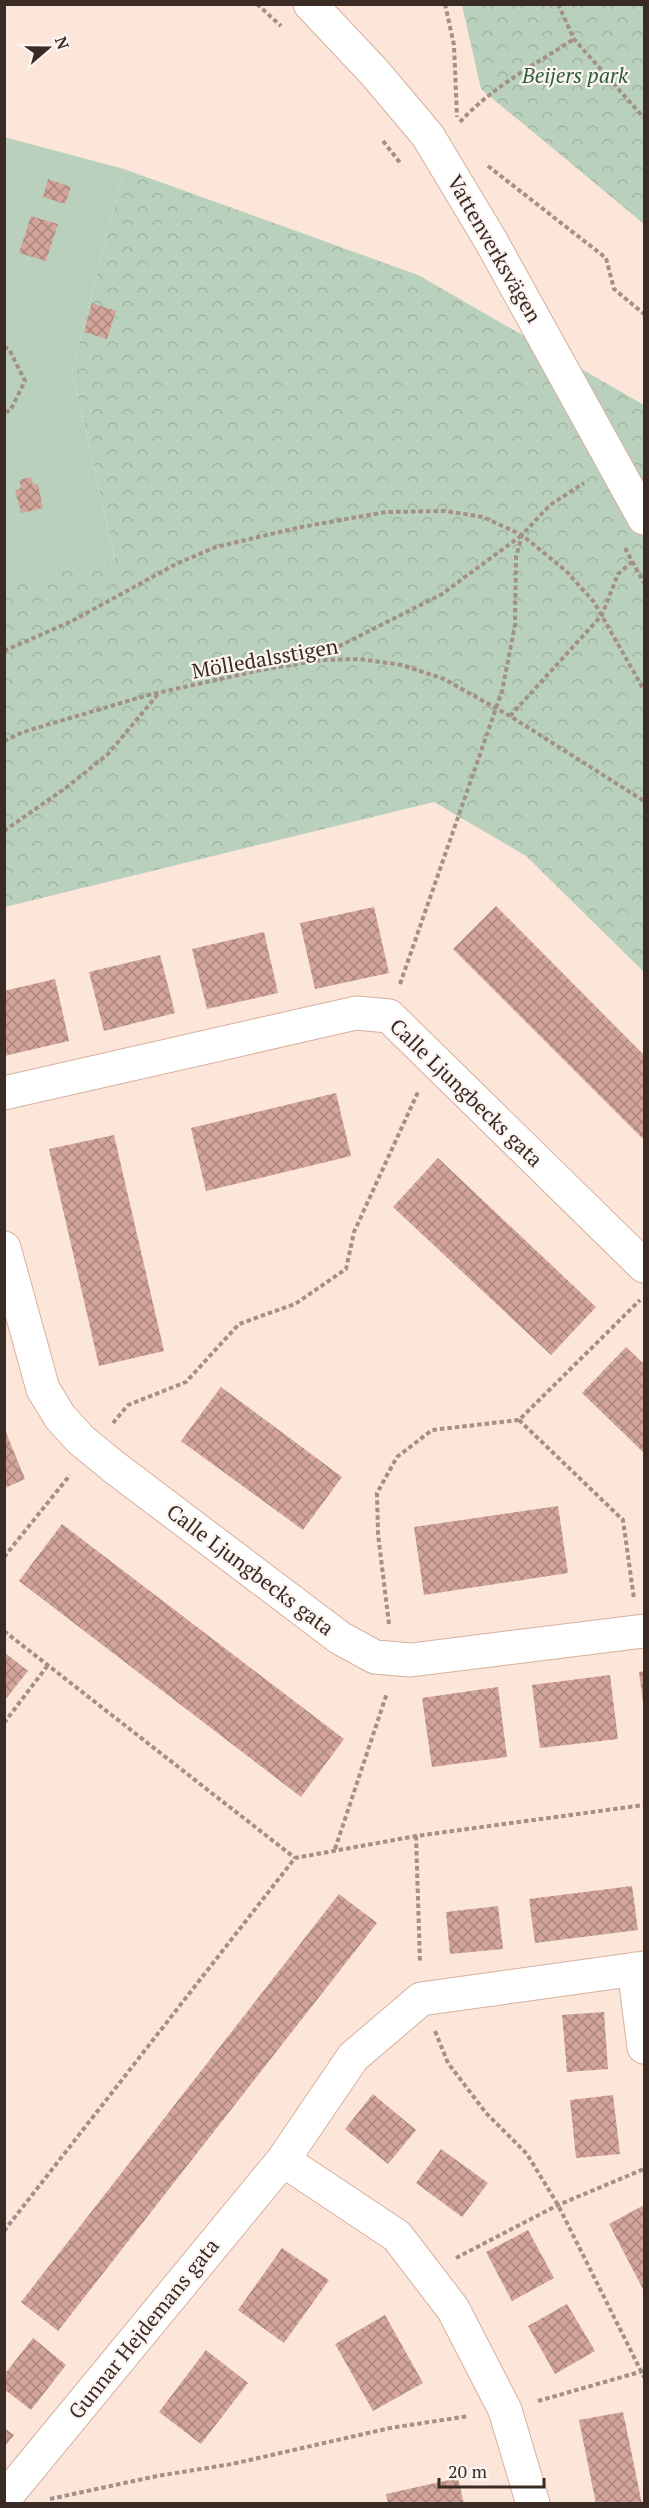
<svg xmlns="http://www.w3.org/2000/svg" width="649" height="2508" font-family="'PT Serif',serif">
	<defs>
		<pattern id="forest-crowns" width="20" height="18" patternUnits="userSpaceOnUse" patternTransform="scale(1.5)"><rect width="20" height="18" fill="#b9d1bc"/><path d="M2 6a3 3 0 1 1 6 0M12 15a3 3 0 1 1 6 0" fill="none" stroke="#a0b4a1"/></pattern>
		<pattern id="building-cross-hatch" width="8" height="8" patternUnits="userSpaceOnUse" patternTransform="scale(1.5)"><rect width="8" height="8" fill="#d2a49a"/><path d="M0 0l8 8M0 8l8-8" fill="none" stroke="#ab867d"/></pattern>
	</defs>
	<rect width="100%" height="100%" fill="#fce5d9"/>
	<path fill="url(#forest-crowns)" d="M462 5H644V224L481 89Z
		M124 169 418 275 644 405V972L526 856 434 802 5 907 4 584 115 559 72 371Z"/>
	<path fill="#b9d1bc" d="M4 137 124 169 72 371 115 560 5 584Z"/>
	<path fill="url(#building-cross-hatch)" d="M48 179 71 187 65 204 43 197Z
		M31 216 58 224 46 261 19 253Z
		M92 303 116 311 107 339 84 332Z
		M31 477 33 485 38 484 43 508 21 513 15 490 21 488 19 480Z
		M496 906 644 1055V1140L453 949Z
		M374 907 389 973 315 989 300 923Z
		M264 932 278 993 207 1009 192 949Z
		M160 955 175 1013 104 1031 89 972Z
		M55 979 69 1041 4 1056V991Z
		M336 1093 351 1156 206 1191 191 1128Z
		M114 1135 164 1351 99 1366 49 1149Z
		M438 1158 596 1307 551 1355 393 1207Z
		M626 1347 644 1364V1453L582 1393Z
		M221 1387 342 1477 303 1530 181 1441Z
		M5 1430 25 1479 5 1488Z
		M558 1506 568 1573 424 1595 414 1527Z
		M62 1524 344 1739 301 1797 19 1581Z
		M4 1652 28 1671 4 1701Z
		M644 1671V1702H643L639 1672Z
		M610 1675 618 1739 540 1748 532 1685Z
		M498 1687 507 1757 432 1767 422 1698Z
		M632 1886 638 1930 535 1943 529 1899Z
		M339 1894 377 1923 58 2331 21 2302Z
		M498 1906 503 1949 450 1954 446 1912Z
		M604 2012 608 2069 567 2072 562 2015Z
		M373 2094 416 2130 388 2164 345 2129Z
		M613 2095 620 2154 576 2158 570 2100Z
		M441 2149 488 2183 462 2217 416 2183Z
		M644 2205V2291L609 2224Z
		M528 2230 554 2278 512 2301 486 2252Z
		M282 2248 329 2280 284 2343 238 2310Z
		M567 2304 595 2351 555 2374 528 2326Z
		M385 2315 423 2383 373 2411 335 2344Z
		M33 2338 66 2365 31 2410 4 2389V2375Z
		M206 2350 248 2383 201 2444 159 2412Z
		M623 2412 642 2504H596L579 2420Z
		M4 2428 14 2435 4 2447Z
		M458 2478 464 2504H388L386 2494Z"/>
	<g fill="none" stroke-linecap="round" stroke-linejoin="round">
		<g stroke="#d6b19f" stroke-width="35">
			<path id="minor" d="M310 4 375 73 428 136 491 241 644 518
				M4 1093 356 1013 389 1016 644 1266
				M4 1248 43 1389 60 1417 81 1440 114 1467 340 1638 375 1657 411 1660 644 1631
				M634 1969 644 2047
				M283 2160 397 2236 453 2309 505 2410 533 2504
				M4 2499 283 2160 353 2057 421 1999 644 1968"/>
		</g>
		<path stroke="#a39087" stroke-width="4" stroke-dasharray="4.5 3" stroke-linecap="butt" d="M257 4 281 26
			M445 4 454 45 457 117
			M558 4 574 39 644 118
			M460 122C492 87 534 65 574 39
			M383 141 401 164
			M488 166 606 258 614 289 644 314
			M4 347 9 349 25 381 10 411 4 412
			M625 548 644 583
			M4 651 72 621 176 564 216 547 301 527 386 512 445 511 483 517 522 535 566 571 594 602 644 690
			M312 660 442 594 522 535
			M510 716 602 615 618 574 633 561
			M4 741 23 732 148 695 261 670 321 660 359 659 402 665 444 679 510 716 644 801
			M4 831 67 787 108 754 159 693
			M400 984 502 691 515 625 516 557 522 535 550 505 584 483
			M519 1420 623 1520 634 1599
			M113 1423 128 1405 186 1382 239 1324 295 1304 346 1269 354 1232 418 1092
			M4 1557 70 1475
			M389 1624 378 1534 377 1493 397 1457 432 1430 519 1420 640 1300
			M4 1631 295 1858
			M4 1723 48 1665
			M416 1836 420 1963
			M335 1849 387 1693
			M435 2031 448 2063 486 2113 527 2154 558 2205 644 2377
			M4 2231 295 1858 416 1836 644 1805
			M456 2258 558 2205 644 2169
			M538 2401 643 2371
			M50 2499 157 2476 232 2464 390 2428 469 2416"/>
		<use href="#minor" stroke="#fff" stroke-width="33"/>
	</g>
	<g text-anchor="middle" stroke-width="4.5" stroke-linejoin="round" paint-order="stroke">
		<g font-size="21" font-style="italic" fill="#2c5f37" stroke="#fdf5f2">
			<text x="575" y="83">Beijers park</text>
		</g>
		<g font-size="21" fill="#3a2c25" stroke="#fdf5f2">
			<text transform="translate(494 249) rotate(60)" y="7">Vattenverksvägen</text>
			<text transform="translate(265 659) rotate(-10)" y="7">Mölledalsstigen</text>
			<text transform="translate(466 1093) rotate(44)" y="7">Calle Ljungbecks gata</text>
			<text transform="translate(250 1570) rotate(37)" y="7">Calle Ljungbecks gata</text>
			<text transform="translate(144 2329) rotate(-51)" y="7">Gunnar Hejdemans gata</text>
		</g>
	</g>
	<rect width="649" height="2508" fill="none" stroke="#3a2c25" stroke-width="12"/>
	<g transform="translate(48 48) rotate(70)" stroke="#fdf5f2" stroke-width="4.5" paint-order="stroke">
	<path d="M0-4.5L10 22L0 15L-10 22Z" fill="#3a2c25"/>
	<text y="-9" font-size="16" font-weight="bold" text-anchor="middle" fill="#3a2c25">N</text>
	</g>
	<path d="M439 2478v9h105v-9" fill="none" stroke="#3a2c25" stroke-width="3"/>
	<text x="448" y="2478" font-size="18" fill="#3a2c25" stroke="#fdf5f2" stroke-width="4.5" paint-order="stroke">20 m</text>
</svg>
